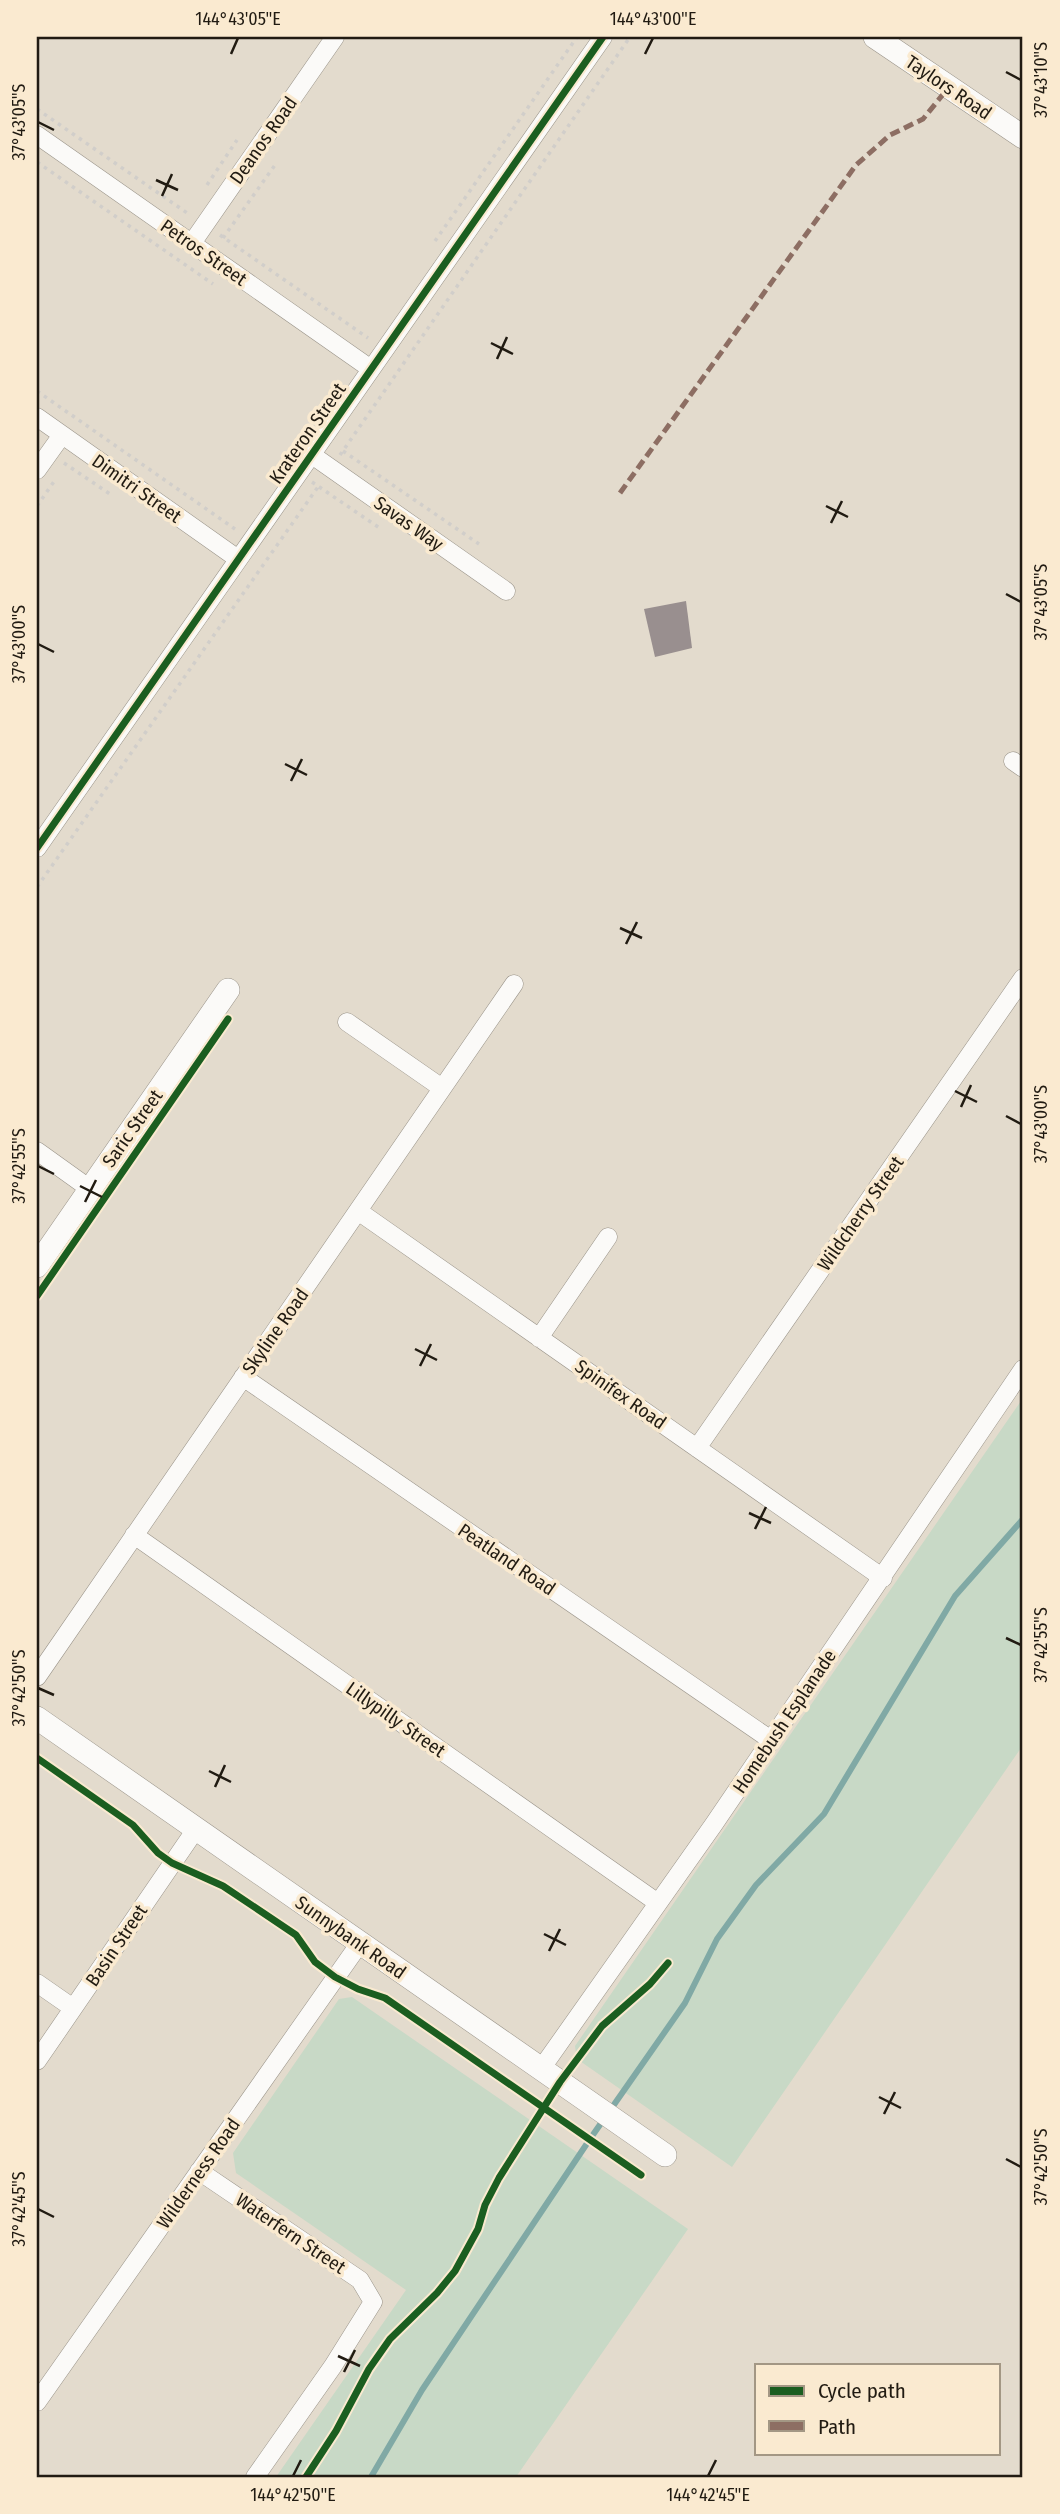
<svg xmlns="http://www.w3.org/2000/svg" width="1060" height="2514" font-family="'Fira Sans Condensed',sans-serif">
	<rect width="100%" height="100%" fill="#e3dbcd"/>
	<path fill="#c8d9c6" d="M1023 1398V1745L732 2167 577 2059 575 2046Z
		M352 1997 688 2229 516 2477H276L406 2290 236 2173 233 2153 339 1999Z"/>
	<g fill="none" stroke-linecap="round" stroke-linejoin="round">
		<path stroke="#80a9a5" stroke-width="6" d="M371 2477 422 2390 590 2139 685 2003 717 1939 756 1885 824 1814 955 1596 1023 1519"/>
	</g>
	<path fill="#998f8f" d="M686 601 692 648 655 657 644 609Z"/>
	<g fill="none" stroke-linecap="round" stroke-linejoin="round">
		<g stroke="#999389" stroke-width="19">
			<path id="minor" d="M37 135 371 369
				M192 243 335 37
				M37 417 238 559
				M312 455 506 591
				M37 470 62 435
				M1013 761 1023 768
				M37 848 603 37
				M347 1022 442 1088
				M37 1151 90 1189
				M358 1211 883 1578
				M539 1338 608 1237
				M243 1377 771 1740
				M697 1448 1023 978
				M134 1535 658 1903
				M37 1677 514 984
				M37 1983 73 2008
				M37 2061 196 1829
				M541 2069 714 1824 1023 1369
				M199 2171 360 2280 373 2302 333 2366 255 2477
				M37 2402 360 1943"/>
		</g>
		<g stroke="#999389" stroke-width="24">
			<path id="tertiary" d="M875 37 1023 137
				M37 1266 228 990
				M37 1718 665 2155"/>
		</g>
		<path stroke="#d1ceca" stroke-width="3.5" stroke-dasharray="3.5 5" stroke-linecap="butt" d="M37 109 190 215
			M37 162 213 284
			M207 185 237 140
			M220 235 368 338
			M223 238 275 165
			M435 241 577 37
			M37 391 235 529
			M343 451 479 544
			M340 455 630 37
			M64 463 110 494
			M312 482 381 529
			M37 506 55 480
			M37 887 320 484"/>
		<use href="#minor" stroke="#fbfaf8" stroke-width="18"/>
		<use href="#tertiary" stroke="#fbfaf8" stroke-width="23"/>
		<path stroke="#8d6e63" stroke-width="5" stroke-dasharray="10 5" stroke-linecap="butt" d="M620 493 856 165 890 135 923 119 949 87"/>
		<g stroke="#faead0" stroke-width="11">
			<path id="cycleway" d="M37 848 603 37
				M37 1296 228 1019
				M37 1758 133 1825 158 1853 172 1863 223 1886 296 1935 315 1962 335 1977 358 1989 385 1998 641 2175
				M306 2477 336 2431 369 2369 390 2339 437 2293 455 2271 478 2229 485 2205 499 2178 560 2082 602 2026 650 1984 668 1963"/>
		</g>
		<use href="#cycleway" stroke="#1b5e20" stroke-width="7"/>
	</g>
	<path fill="none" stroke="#211b12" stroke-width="2.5" d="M231 54 238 38M645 54 653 38M1006 72 1021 80M38 122 54 130M156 180 178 190M162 196 172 174M491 343 513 354M497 359 507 337M826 506 848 517M831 523 842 501M1006 594 1021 602M38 644 54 652M285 764 307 775M291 781 302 759M620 928 642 938M626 944 637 922M955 1091 977 1102M961 1107 971 1085M1006 1116 1021 1124M38 1166 54 1174M80 1186 102 1197M85 1202 96 1180M415 1349 437 1360M420 1366 431 1344M749 1513 771 1523M755 1529 766 1507M1006 1638 1021 1645M38 1688 54 1695M209 1771 231 1782M215 1787 225 1765M544 1934 566 1945M549 1951 560 1929M879 2097 901 2108M884 2114 895 2092M1006 2159 1021 2167M38 2209 54 2217M338 2356 360 2366M344 2372 355 2350M293 2476 301 2460M708 2476 716 2460"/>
	<g text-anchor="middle" stroke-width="7" stroke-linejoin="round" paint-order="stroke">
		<g font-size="19" fill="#211b12" stroke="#faead0">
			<text transform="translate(949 87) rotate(34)" y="7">Taylors Road</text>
			<text transform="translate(263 140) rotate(-55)" y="7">Deanos Road</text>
			<text transform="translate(204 252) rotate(35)" y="7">Petros Street</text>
			<text transform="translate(307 433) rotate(-55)" y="7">Krateron Street</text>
			<text transform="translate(137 488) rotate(35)" y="7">Dimitri Street</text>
			<text transform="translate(409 523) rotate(35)" y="7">Savas Way</text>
			<text transform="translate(132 1128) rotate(-55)" y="7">Saric Street</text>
			<text transform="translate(860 1213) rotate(-55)" y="7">Wildcherry Street</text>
			<text transform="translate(275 1331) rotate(-55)" y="7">Skyline Road</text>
			<text transform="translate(621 1394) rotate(35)" y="7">Spinifex Road</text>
			<text transform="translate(507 1559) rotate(34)" y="7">Peatland Road</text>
			<text transform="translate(396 1719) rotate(35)" y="7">Lillypilly Street</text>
			<text transform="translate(784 1721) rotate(-56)" y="7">Homebush Esplanade</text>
			<text transform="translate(351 1937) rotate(35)" y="7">Sunnybank Road</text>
			<text transform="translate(116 1945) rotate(-56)" y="7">Basin Street</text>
			<text transform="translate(198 2173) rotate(-55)" y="7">Wilderness Road</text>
			<text transform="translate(291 2233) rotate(34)" y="7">Waterfern Street</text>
		</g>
	</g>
	<rect width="1060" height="2514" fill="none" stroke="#faead0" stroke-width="77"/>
	<rect x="755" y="2364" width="245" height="91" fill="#faead0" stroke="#a39784" stroke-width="2"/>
	<rect x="769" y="2386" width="35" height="10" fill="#1b5e20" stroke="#a39784" stroke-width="2"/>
	<text x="818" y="2398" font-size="21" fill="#211b12">Cycle path</text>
	<rect x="769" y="2421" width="35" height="10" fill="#8d6e63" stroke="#a39784" stroke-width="2"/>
	<text x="818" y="2434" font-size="21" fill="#211b12">Path</text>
	<rect x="38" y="38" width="983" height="2438" fill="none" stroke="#211b12" stroke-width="2.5"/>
	<g font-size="18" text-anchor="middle" fill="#211b12">
		<text x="238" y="25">144°43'05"E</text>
		<text x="653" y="25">144°43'00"E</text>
		<text transform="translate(1041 80) rotate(-90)" y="6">37°43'10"S</text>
		<text transform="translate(19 122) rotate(-90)" y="6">37°43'05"S</text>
		<text transform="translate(1041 602) rotate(-90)" y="6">37°43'05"S</text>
		<text transform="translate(19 644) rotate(-90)" y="6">37°43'00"S</text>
		<text transform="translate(1041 1124) rotate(-90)" y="6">37°43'00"S</text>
		<text transform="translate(19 1166) rotate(-90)" y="6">37°42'55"S</text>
		<text transform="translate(1041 1645) rotate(-90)" y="6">37°42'55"S</text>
		<text transform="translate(19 1688) rotate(-90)" y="6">37°42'50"S</text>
		<text transform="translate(1041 2167) rotate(-90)" y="6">37°42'50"S</text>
		<text transform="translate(19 2209) rotate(-90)" y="6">37°42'45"S</text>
		<text x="293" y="2501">144°42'50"E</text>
		<text x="708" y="2501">144°42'45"E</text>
	</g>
</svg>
